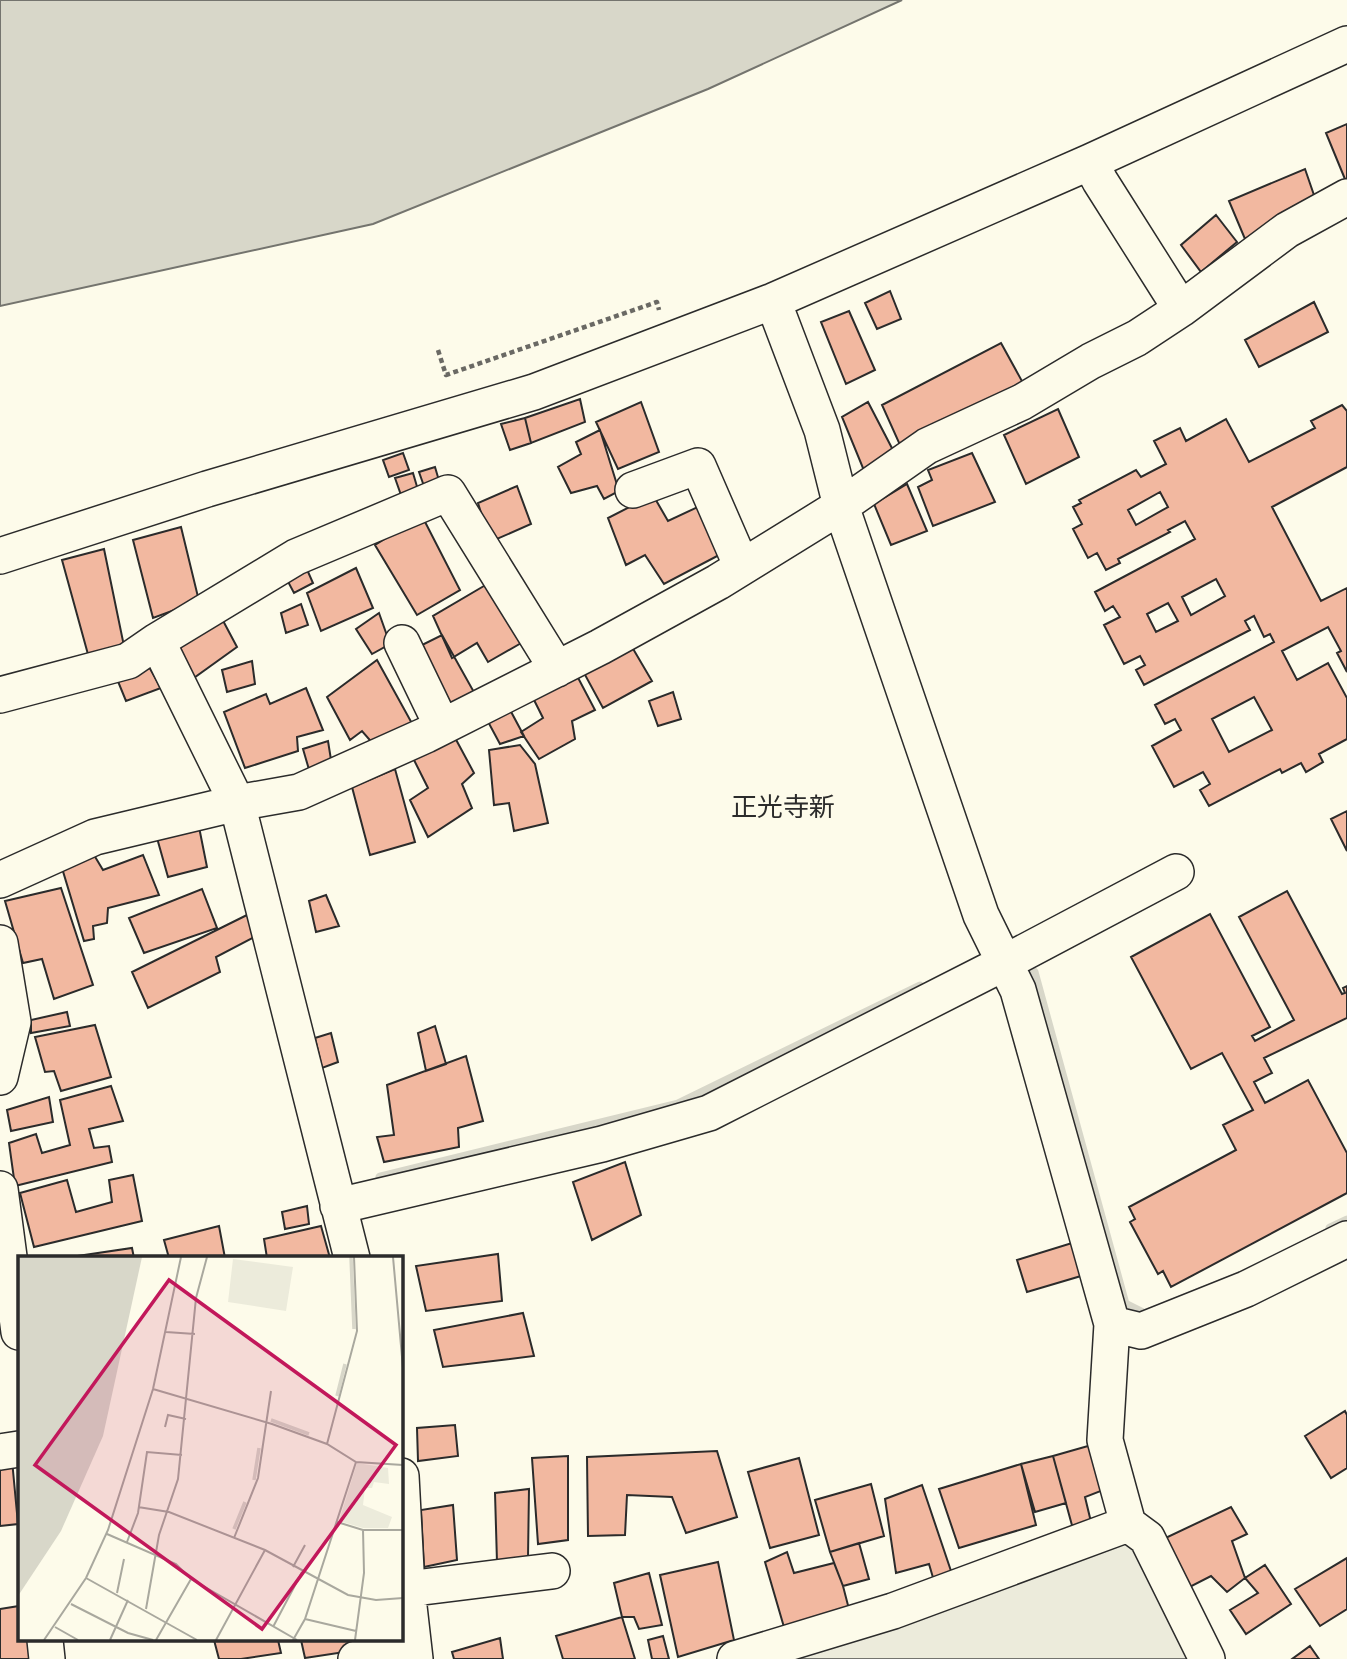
<svg xmlns="http://www.w3.org/2000/svg" width="1347" height="1659" font-family="Karla,'Noto Sans JP',sans-serif">
	<rect width="100%" height="100%" fill="#fdfbea"/>
	<path fill="#ecebdb" stroke="#74746e" stroke-width="2" d="M1126 1534 1194 1659H790Z"/>
	<path fill="#d8d7c9" stroke="#74746e" stroke-width="2" d="M0 0H902L708 89 373 224 0 306Z"/>
	<g fill="none" stroke-linecap="round" stroke-linejoin="round">
		<path stroke="#d8d7c9" stroke-width="9" d="M1034 972 1125 1304 1151 1317
			M380 1177 678 1104 920 986
			M1330 1228 1347 1220"/>
	</g>
	<path fill="#f2b8a0" stroke="#2b2b2b" stroke-width="2" fill-rule="evenodd" d="M1347 124V184L1326 133Z
		M1305 169 1315 198 1245 239 1229 201Z
		M1216 215 1237 242 1201 272 1181 245Z
		M890 291 901 319 877 329 865 303Z
		M1314 302 1328 332 1259 367 1245 340Z
		M849 311 875 370 846 384 821 322Z
		M1001 343 1023 383 900 445 882 405Z
		M580 399 585 422 531 443 525 418Z
		M641 402 659 452 618 469 596 422Z
		M868 402 895 454 865 473 842 417Z
		M1342 405 1347 411V467L1272 507 1321 601 1347 588V672L1337 653 1341 651 1328 627 1282 651 1297 680 1328 663 1347 698V739L1319 754 1323 762 1306 772 1301 763 1282 773 1280 769 1209 806 1200 790 1210 784 1203 772 1174 787 1152 746 1181 730 1175 719 1165 724 1155 705 1274 642 1270 634 1264 637 1254 616 1245 621 1250 630 1144 685 1136 670 1145 665 1140 656 1124 664 1104 625 1120 617 1113 606 1105 611 1095 592 1195 539 1185 521 1168 530 1170 532 1118 559 1120 563 1106 570 1097 553 1088 558 1073 529 1082 524 1073 507 1081 503 1079 500 1136 470 1141 477 1166 464 1154 441 1180 428 1186 441 1226 419 1249 462 1315 428 1311 421ZM1160 492 1168 507 1136 525 1128 510ZM1216 579 1225 596 1191 615 1182 597ZM1168 603 1178 621 1156 632 1147 614ZM1254 697 1272 730 1229 752 1212 719Z
		M1058 409 1079 457 1026 484 1004 435Z
		M525 418 531 443 510 450 501 424Z
		M600 430 619 491 604 499 597 486 571 493 558 467 581 454 576 442Z
		M403 453 409 470 389 477 383 460Z
		M972 453 995 502 933 526 918 487 932 480 928 470Z
		M435 467 440 484 425 489 419 472Z
		M413 473 418 490 401 495 395 478Z
		M907 484 927 531 891 545 874 504Z
		M517 486 531 524 490 542 478 503Z
		M653 495 668 521 702 505 723 553 664 584 645 555 626 565 608 518Z
		M422 516 460 590 417 615 375 545Z
		M181 527 199 601 153 618 133 540Z
		M104 549 124 646 89 658 62 560Z
		M305 565 313 583 294 593 285 576Z
		M356 568 373 608 321 631 307 593Z
		M489 583 523 642 488 662 477 643 452 658 433 616Z
		M301 604 308 625 286 633 281 613Z
		M379 613 390 644 372 654 356 629Z
		M220 615 237 647 191 680 172 646Z
		M442 635 475 694 446 709 416 648Z
		M632 647 652 681 603 708 584 673Z
		M377 660 414 727 375 746 362 731 350 740 327 697Z
		M252 661 255 684 227 692 222 670Z
		M148 665 161 688 126 701 117 679Z
		M575 672 595 710 572 721 575 739 539 759 521 732 543 718 530 692Z
		M306 688 323 730 297 737 298 751 245 768 224 712 266 694 270 704Z
		M673 692 681 719 658 726 649 701Z
		M508 706 524 736 500 744 486 718Z
		M453 734 474 773 462 784 472 808 428 837 410 800 428 788 412 756Z
		M328 741 332 766 310 773 303 749Z
		M520 745 535 764 548 823 514 831 509 803 494 805 489 750Z
		M395 769 415 842 370 855 352 787Z
		M1347 811V851L1331 819Z
		M199 827 207 867 168 877 157 838Z
		M94 855 103 870 143 855 159 895 108 908 107 923 93 926 94 939 84 941 62 868Z
		M61 888 93 985 54 999 42 959 23 963 5 901Z
		M202 889 217 928 144 953 129 918Z
		M1287 891 1342 994 1345 993 1343 988 1347 986V1018L1264 1058 1272 1073 1254 1082 1265 1103 1308 1080 1347 1153V1193L1171 1287 1163 1271 1158 1274 1130 1222 1135 1219 1129 1207 1236 1150 1223 1125 1253 1110 1222 1053 1191 1069 1131 957 1210 914 1270 1027 1252 1036 1255 1041 1294 1020 1239 917Z
		M326 895 339 926 316 932 309 901Z
		M251 913 258 935 216 957 220 972 148 1008 132 972Z
		M67 1012 70 1026 31 1033V1020Z
		M95 1025 111 1077 61 1091 54 1071 45 1072 35 1037Z
		M435 1026 446 1064 426 1071 418 1033Z
		M331 1033 338 1062 322 1068 315 1038Z
		M466 1056 483 1121 458 1128 459 1147 384 1162 377 1137 394 1135 387 1085Z
		M111 1086 123 1121 89 1129 94 1148 109 1146 112 1162 15 1186 9 1143 36 1134 42 1153 70 1145 60 1100Z
		M49 1097 53 1122 11 1131 7 1110Z
		M625 1162 641 1215 592 1240 573 1182Z
		M133 1175 142 1221 34 1247 20 1193 67 1180 76 1212 112 1202 109 1180Z
		M307 1206 309 1224 285 1229 282 1212Z
		M219 1226 225 1258H169L164 1240Z
		M321 1226 330 1258H267L264 1239Z
		M1072 1243 1081 1276 1027 1292 1017 1260Z
		M132 1248 134 1258H64Z
		M498 1254 502 1301 426 1311 416 1266Z
		M523 1313 534 1356 443 1367 434 1330Z
		M1345 1411 1347 1415V1468L1331 1478 1305 1436Z
		M455 1425 458 1456 418 1461 417 1428Z
		M1095 1444 1106 1489 1085 1497 1091 1522 1073 1529 1053 1456Z
		M717 1451 737 1517 686 1533 672 1497 627 1495 625 1535 588 1536 587 1457Z
		M568 1456V1540L538 1544 532 1458Z
		M1053 1456 1066 1503 1035 1512 1021 1464Z
		M799 1458 819 1535 770 1548 748 1472Z
		M12 1460 18 1524 0 1526V1463Z
		M1021 1464 1036 1525 959 1548 939 1489Z
		M871 1484 884 1536 830 1552 815 1500Z
		M922 1485 951 1571 934 1581 929 1564 896 1573 885 1499Z
		M529 1489 528 1558 497 1562 495 1493Z
		M453 1505 457 1560 424 1567 421 1510Z
		M1231 1507 1247 1534 1232 1541 1245 1578 1227 1592 1211 1576 1180 1592 1157 1542Z
		M859 1543 869 1579 843 1586 830 1552Z
		M787 1552 794 1573 834 1563 843 1586 850 1613 786 1634 765 1562Z
		M1347 1558V1609L1320 1626 1295 1589Z
		M718 1562 734 1640 678 1657 660 1575Z
		M1265 1565 1291 1604 1246 1634 1230 1610 1258 1593 1245 1578Z
		M649 1573 662 1625 639 1629 634 1617H622L614 1583Z
		M19 1606V1640H28L31 1659H0V1609Z
		M622 1617 635 1659H563L556 1636Z
		M663 1636 669 1659H652L648 1640Z
		M500 1638 503 1659H454L452 1652Z
		M214 1640H278L281 1653 241 1659H219Z
		M301 1640H368L371 1648 305 1658Z
		M1310 1646 1319 1659H1292Z"/>
	<g fill="none" stroke-linecap="round" stroke-linejoin="round">
		<g stroke="#2b2b2b" stroke-width="38">
			<path id="minor" d="M1090 162 1100 181 1181 309
				M773 301 822 430 841 506 981 915 1018 990 1112 1324 1105 1440 1128 1524 1147 1538 1207 1659
				M633 490 698 466 742 567
				M0 556 207 489 534 392 773 301 1090 162 1347 44
				M157 641 237 803 352 1258
				M402 643 442 726
				M0 695 128 661 157 641 296 557 448 493 557 669
				M0 880 95 837 237 803 299 792 426 735 600 647 718 582 841 506 927 446 1022 402 1091 361 1137 338 1181 309 1287 230 1347 197
				M0 943 13 1022 0 1077
				M0 1189 19 1332
				M338 1206 602 1144 709 1113 1004 963 1176 872
				M1112 1324 1141 1331 1246 1289 1347 1239
				M0 1452 19 1449
				M401 1476 407 1589 415 1659
				M407 1589 552 1571
				M45 1640 47 1659
				M356 1659 414 1651
				M735 1659 893 1611 1128 1524"/>
		</g>
		<path stroke="#6a6964" stroke-width="4.5" stroke-dasharray="5 3.5" stroke-linecap="butt" d="M438 350 446 375 657 302 659 310"/>
		<use href="#minor" stroke="#fdfbea" stroke-width="35"/>
	</g>
	<g text-anchor="middle" stroke-width="5" stroke-linejoin="round" paint-order="stroke">
		<g font-size="26" fill="#2b2b2b" stroke="#fdfbea">
			<text x="783" y="816">正光寺新</text>
		</g>
	</g>
	<g transform="translate(18 1256)">
		<rect width="385" height="385" fill="#fdfbea"/>
		<path d="M215 3 275 11 268 55 210 46ZM339 207 370 212 371 228 356 226 354 232H347L345 249 374 261 370 272H345L321 265Z" fill="#ecebdb"/>
		<path d="M0 1H124L85 180 43 275 0 340Z" fill="#d8d7c9"/>
		<path fill="none" stroke="#d8d7c9" stroke-width="3.5" d="M333 1 336 73M319 140 327 108M253 164 291 178M236 224 241 192M216 273 227 246"/>
		<path fill="none" stroke="#a9a89e" stroke-width="2" d="M375 1 385 112M148 76 177 78M135 133 254 168 309 188 338 206 385 209M147 171 150 159 168 163M309 188 339 75 336 1M120 251 151 256 247 294 330 339 358 344 385 342M319 266 345 274 346 317 337 384M345 274H385M89 278 158 308 173 323 279 384M216 282 240 222 253 135M109 286 120 257 129 196 164 199M275 311 287 289M68 322 179 384M99 337 106 303M53 348 110 377 135 384M128 353 141 279 160 223 178 42 189 1M287 363 338 375M37 371 60 384M255 371 284 316M26 384 68 322 90 274 135 133 163 1M92 384 110 344M138 384 173 323M198 384 247 294M275 384 287 363 338 206"/>
		<path fill="#c2185b" fill-opacity="0.15" stroke="#c2185b" stroke-width="3.5" d="M151 24 378 189 244 373 17 209Z"/>
		<rect width="385" height="385" fill="none" stroke="#2b2b2b" stroke-width="3.5"/>
	</g>
</svg>
